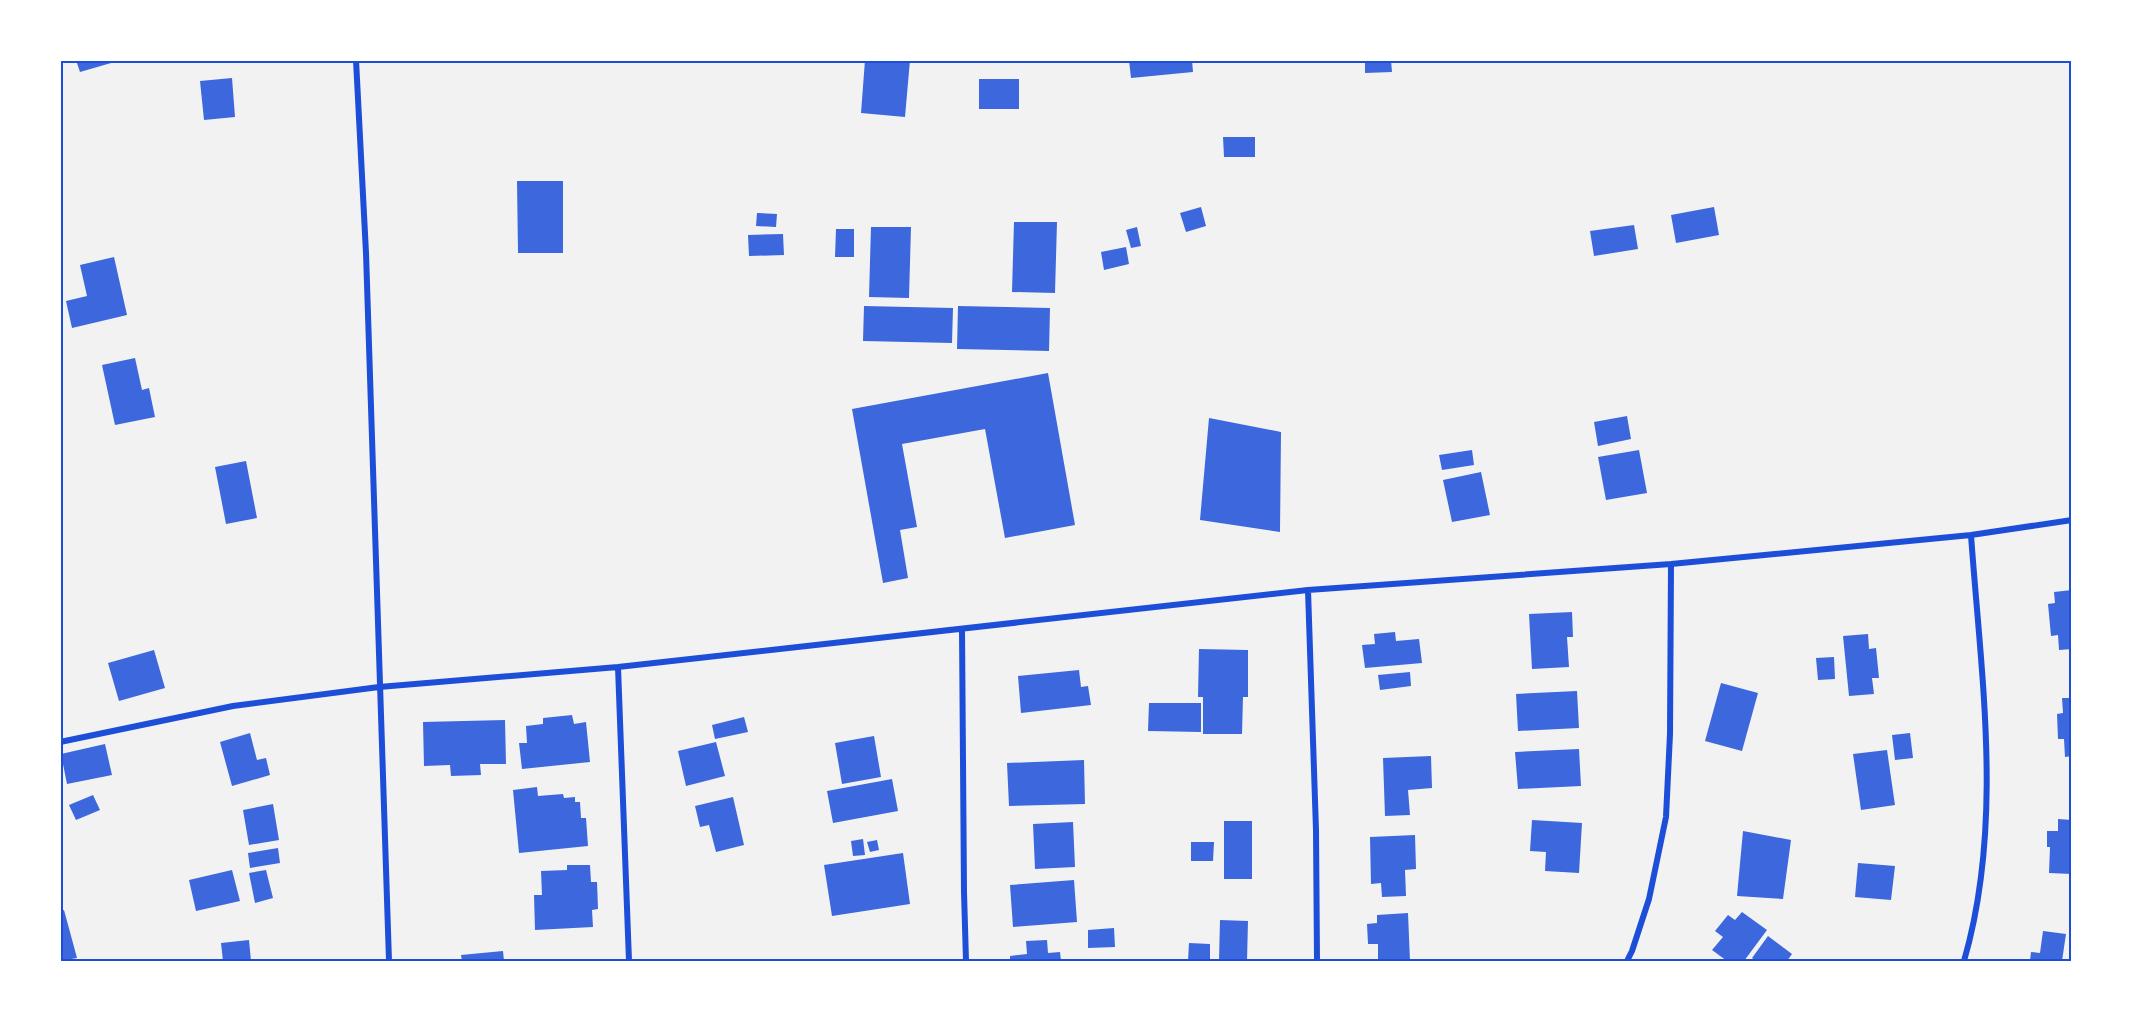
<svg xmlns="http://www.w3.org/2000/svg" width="2132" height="1021" font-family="'Alegreya Sans',sans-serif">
	<rect width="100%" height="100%" fill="#f2f2f2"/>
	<path fill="#3d67dc" d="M76 60H118V61L80 72Z
		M865 60H910L905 117 861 113Z
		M1129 60H1192L1193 72 1131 78Z
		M1365 60H1391L1392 72 1365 73Z
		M232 78 235 117 204 120 200 81Z
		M979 79H1019V109H979Z
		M1223 137H1255V157H1224Z
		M517 181H563V253H518Z
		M1201 207 1206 226 1186 232 1180 213Z
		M1714 207 1719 235 1676 243 1671 215Z
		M757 213 777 214 776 227 756 226Z
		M1014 222H1057L1055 293 1012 292Z
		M1634 225 1638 249 1594 256 1590 231Z
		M871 227H911L909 298 869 297Z
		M1137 227 1141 246 1131 248 1126 230Z
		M836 229H854V257H835Z
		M783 234 784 255 749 256 748 235Z
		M1126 247 1129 264 1104 270 1101 252Z
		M114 257 127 315 72 328 66 301 87 296 80 265Z
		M864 306 953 308 952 343 863 341Z
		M958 306 1050 308 1049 351 957 349Z
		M135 358 142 390 149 388 155 417 115 425 102 365Z
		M1048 373 1075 525 1005 538 985 429 902 444 917 527 900 530 908 578 883 583 852 409Z
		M1627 416 1631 439 1598 446 1594 422Z
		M1209 418 1281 432 1280 532 1200 520Z
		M1472 450 1474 465 1442 470 1439 455Z
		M1639 450 1647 493 1606 500 1598 457Z
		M246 461 257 518 226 524 215 467Z
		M1481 472 1490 515 1452 522 1443 480Z
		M2072 590V649L2059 650 2058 635 2051 636 2048 604 2055 603 2054 592Z
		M1572 612 1573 637H1567L1569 667 1532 669 1529 614Z
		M1395 632 1396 641 1419 639 1422 663 1365 668 1362 645 1375 644 1374 634Z
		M1868 634 1869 649 1876 648 1879 678H1872L1874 694 1849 696 1843 636Z
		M1199 649 1248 650V697H1243L1242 734H1203V697H1198Z
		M154 650 165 688 119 701 108 663Z
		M1834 657 1835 679 1818 680 1816 658Z
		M1079 670 1081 687 1088 686 1091 705 1021 713 1018 676Z
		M1410 672 1411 686 1380 690 1378 675Z
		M1721 683 1758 693 1742 751 1705 741Z
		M1577 691 1579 728 1518 731 1516 694Z
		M2062 698H2072V756L2065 757 2064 739H2058L2057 714 2063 713Z
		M1149 703H1201V732L1148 731Z
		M572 715 574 724 586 722 590 762 522 769 519 743H527L526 726 543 724V718Z
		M744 717 748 732 715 739 712 725Z
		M505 720 506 764H480L481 775 451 776 450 765 424 766 423 722Z
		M250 733 257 760 266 758 270 775 232 786 220 742Z
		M1910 733 1913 758 1895 760 1892 735Z
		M874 736 881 777 842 784 835 743Z
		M716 742 725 776 686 786 678 751Z
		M105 744 112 775 67 784 61 754Z
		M1579 749 1581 786 1518 789 1515 752Z
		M1887 750 1895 805 1861 810 1853 754Z
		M1431 756 1432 788 1408 790 1410 815 1385 816 1383 758Z
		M1084 760 1085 804 1009 806 1007 763Z
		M892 779 898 811 833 823 827 791Z
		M537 787 538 796 563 794 564 798 575 797V802H580L581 818H586L588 846 519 853 513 790Z
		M93 795 100 810 76 820 69 805Z
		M733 797 744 845 716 852 709 825 700 827 695 806Z
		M273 804 279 840 249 845 243 810Z
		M2058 819 2072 820V874L2049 873 2050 847H2047V831H2058Z
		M1532 820 1582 823 1579 873 1545 871 1546 852 1530 851Z
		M1224 821H1252V879H1224Z
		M1073 822 1075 867 1035 869 1033 824Z
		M1743 831 1791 840 1783 899 1737 896Z
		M1415 835 1416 869 1405 870 1406 896 1382 897 1381 883 1371 884 1370 837Z
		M863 839 865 855 853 856 851 841Z
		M877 840 879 850 870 852 867 842Z
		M1191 842H1214L1213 861H1191Z
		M278 848 280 863 250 868 248 853Z
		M903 853 910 904 832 916 824 865Z
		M1858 863 1895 866 1891 900 1855 897Z
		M567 865H590L591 882H597L598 909 592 910 593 927 535 930 534 895H542L541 871 567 870Z
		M232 870 240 901 196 911 189 880Z
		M266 870 273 898 255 903 249 873Z
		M1074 880 1077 922 1013 927 1010 885Z
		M64 910 77 958 60 961V911Z
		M1742 912 1767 930 1744 961H1727L1712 950 1723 937 1715 931 1728 915 1735 920Z
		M1408 913 1410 961H1378V944H1368L1367 924 1377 923V915Z
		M1220 920 1248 921 1247 961H1219Z
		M1114 928 1115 947 1088 948V930Z
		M2043 931 2066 934 2062 961H2030L2031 952 2040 953Z
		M1768 936 1792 954 1787 961H1756L1752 958Z
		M249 940 251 961H223L221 943Z
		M1047 940 1048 953 1060 952 1061 961H1010V956L1027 954 1026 941Z
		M1189 943 1210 944V961H1188Z
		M503 951 504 961H462L461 955Z"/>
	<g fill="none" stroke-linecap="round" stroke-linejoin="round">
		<path stroke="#1d4ed8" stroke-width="6" d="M356 60 366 253 389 961
			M1308 590 1316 830 1317 961
			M962 629 964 892 966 961
			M618 667 629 961
			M60 742 233 706 379 687 618 667 1308 590 1671 564 1971 535 2072 520
			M1627 961 1632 951 1649 899 1666 817 1670 734 1671 564
			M1964 961C2004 823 1981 676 1971 535"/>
	</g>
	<rect width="2132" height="1021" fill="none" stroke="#ffffff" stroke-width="123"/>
	<rect x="62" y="62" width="2008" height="898" fill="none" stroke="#1d4ed8" stroke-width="2"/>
</svg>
